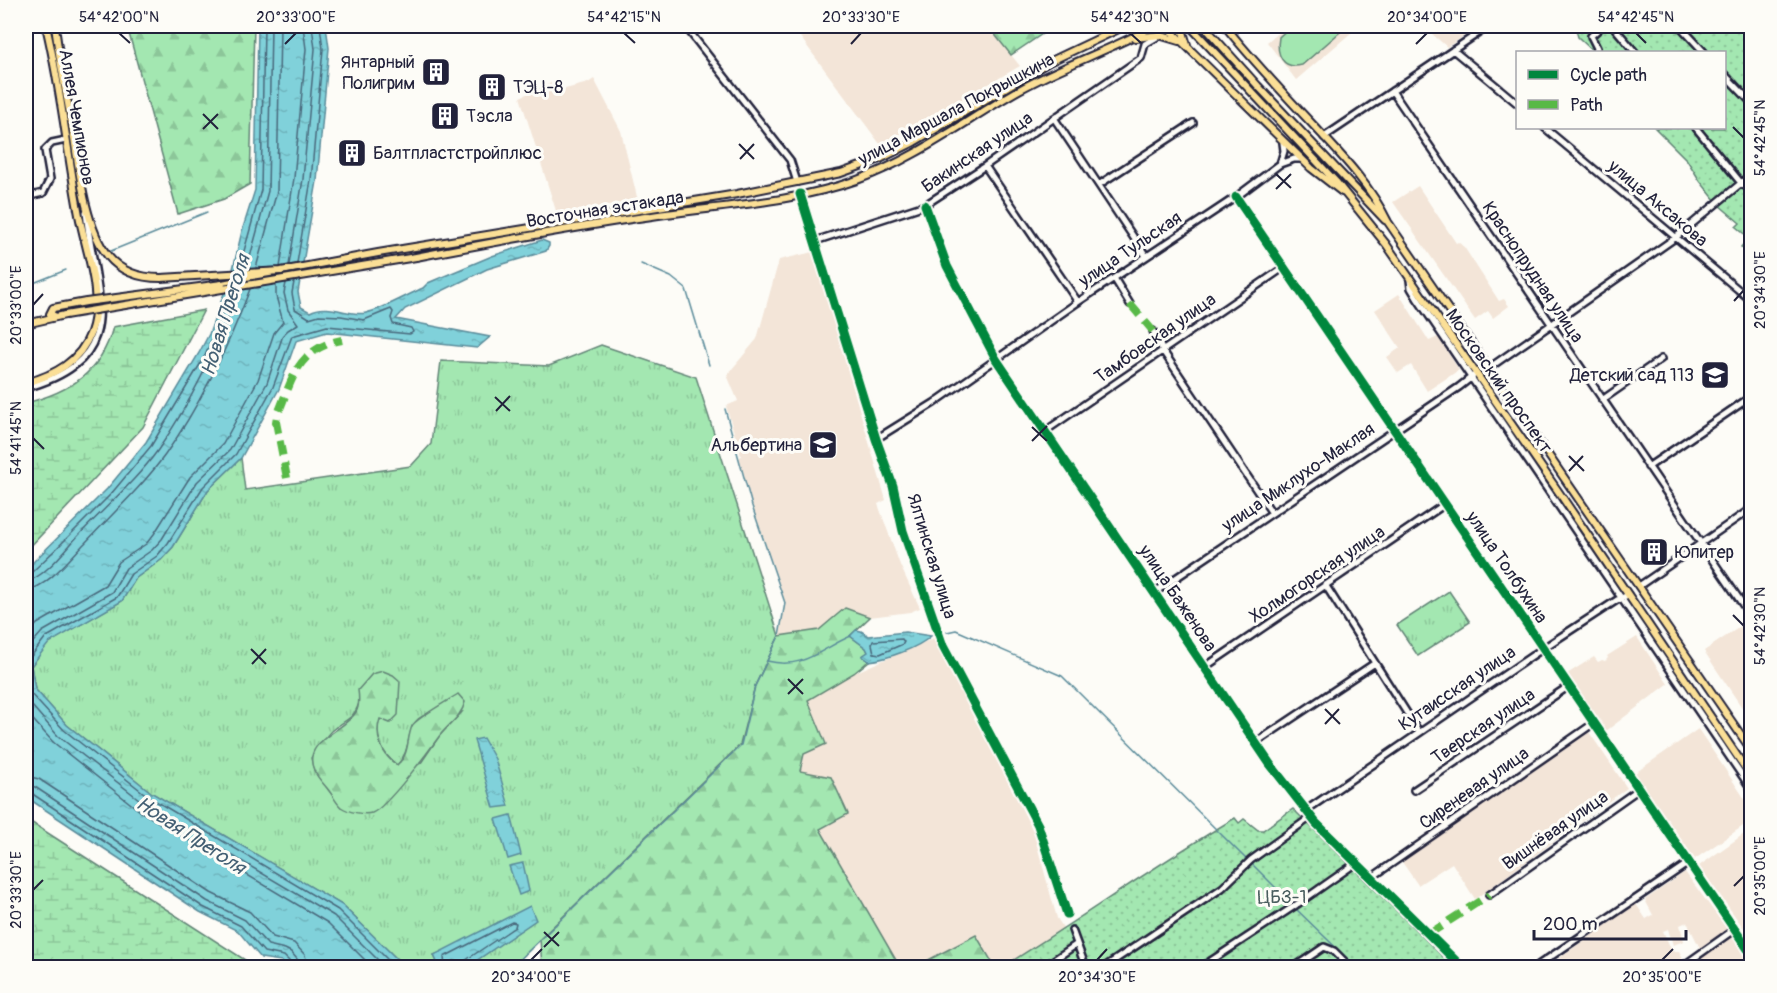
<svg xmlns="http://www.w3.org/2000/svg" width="1777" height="993" font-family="Pangolin,sans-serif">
	<defs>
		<pattern id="grass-tufts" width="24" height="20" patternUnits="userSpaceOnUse" patternTransform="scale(1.5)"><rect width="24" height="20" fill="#a3e7b1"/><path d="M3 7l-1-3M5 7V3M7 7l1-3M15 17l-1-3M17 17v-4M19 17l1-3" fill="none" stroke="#8cc699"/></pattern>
		<pattern id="forest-firs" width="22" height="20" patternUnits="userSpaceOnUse" patternTransform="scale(1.5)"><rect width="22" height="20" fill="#a3e7b1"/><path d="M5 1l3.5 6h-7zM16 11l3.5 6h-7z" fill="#8cc699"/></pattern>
		<pattern id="wetland-marsh" width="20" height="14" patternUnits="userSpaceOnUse" patternTransform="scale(1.5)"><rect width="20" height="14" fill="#a3e7b1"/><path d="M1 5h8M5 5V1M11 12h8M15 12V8" fill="none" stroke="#8cc699"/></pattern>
		<pattern id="garden-dots" width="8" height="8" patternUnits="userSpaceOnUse" patternTransform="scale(1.5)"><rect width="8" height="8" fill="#a3e7b1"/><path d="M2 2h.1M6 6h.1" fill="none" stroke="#8cc699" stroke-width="1.8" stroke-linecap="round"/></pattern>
		<pattern id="water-ripples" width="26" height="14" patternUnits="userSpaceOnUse" patternTransform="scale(1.5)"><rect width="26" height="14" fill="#80d1da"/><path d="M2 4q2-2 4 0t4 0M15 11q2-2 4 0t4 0" fill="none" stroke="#6eb3bc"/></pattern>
	</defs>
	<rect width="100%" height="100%" fill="#fdfcf7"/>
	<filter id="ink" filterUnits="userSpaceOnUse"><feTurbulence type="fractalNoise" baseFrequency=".0167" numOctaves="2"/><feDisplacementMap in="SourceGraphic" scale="12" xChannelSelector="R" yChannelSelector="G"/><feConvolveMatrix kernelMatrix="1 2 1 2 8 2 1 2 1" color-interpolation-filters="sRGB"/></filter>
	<g filter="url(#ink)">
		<path fill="#f3e5d8" d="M792 26H988L1020 66 915 127 880 144Z
			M1286 26H1359L1296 80 1267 42Z
			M1423 26H1479L1447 47Z
			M594 79 621 131 638 201 557 214 520 97 551 83 554 92 588 83Z
			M1418 186 1456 243 1458 242 1464 247 1499 301 1504 299 1509 306 1493 318 1488 311 1475 320 1393 202Z
			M813 252 886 500 878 504 900 565 920 608 910 612 870 617 845 608 819 630 779 636 785 603 752 506 739 458 741 456 726 406 738 401 727 375 757 339 779 260Z
			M1399 294 1429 341 1438 337 1459 370 1427 391 1411 365 1398 373 1387 357 1400 348 1375 310Z
			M1750 620 1752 623 1751 721 1704 651Z
			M1637 637 1668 684 1606 731 1567 674 1594 657 1598 662 1602 660 1605 661 1608 658 1607 656Z
			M934 638 1033 831 1057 918 1064 929 1001 967H995L976 935 915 967H900L820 828 848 814 831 777 800 772 804 754 826 743 808 700 854 673Z
			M1698 729 1751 808 1752 820 1695 859 1635 773Z
			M1589 732 1627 788 1475 899 1452 863 1418 885 1402 862Z
			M1751 829V944L1743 931 1745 930 1699 866Z
			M1685 872 1727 929 1700 948 1687 922 1680 925 1684 941 1673 945 1668 929 1663 931 1672 951H1679L1683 958 1670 967 1545 968 1636 904 1646 919 1653 915 1645 900Z
			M1729 937H1732L1751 968H1685Z"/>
		<path fill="url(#grass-tufts)" stroke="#628476" stroke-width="1.5" fill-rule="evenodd" d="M601 345 696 377 779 636 755 686 741 745 511 968 467 967 535 920 434 955 439 967H405L342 905 152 793 67 725 35 689 31 666 48 643 122 601 136 578 161 560 173 547 208 490 241 458 245 490 411 466 431 444 441 361 549 366ZM360 700 380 719C374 736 382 754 397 765 415 748 402 722 428 714 438 711 452 713 462 712L440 735 421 763 341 807 314 770 311 758C317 750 324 738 331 731 345 719 354 721 360 700Z
			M1449 591 1470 622 1418 656 1397 625Z"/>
		<path fill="url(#forest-firs)" stroke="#628476" stroke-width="1.5" d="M127 26H254L250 184 224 199 178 214Z
			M988 26H1054L1011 55Z
			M845 608 870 617 850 636 866 648 868 652 863 656 869 661 854 673 808 700 826 744 804 754 800 771 831 777 848 814 820 829 900 967H542L540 939 740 745 755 686 779 636 819 630Z
			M383 671 393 675 400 681 398 715 390 723 380 719C374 736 382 755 397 765 410 754 406 741 412 726 415 719 449 700 458 694L465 702C461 718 447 725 438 738 428 752 386 808 372 813 363 815 348 812 341 807 337 804 333 796 330 792 325 785 317 778 314 770 301 741 345 731 356 712 360 705 359 697 358 690L372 674Z
			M976 935 995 967H915Z"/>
		<path fill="url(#wetland-marsh)" stroke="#628476" stroke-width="1.5" d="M204 310 143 427 26 551V403C69 392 101 373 113 327Z
			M26 819 256 967H26Z"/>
		<path fill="url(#garden-dots)" stroke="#628476" stroke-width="1.5" d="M1575 26H1751V256L1741 247 1749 238 1736 227 1740 223 1719 205 1700 181 1687 160 1655 128H1724V52H1594L1578 37Z
			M1293 809 1453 967 1001 968C1080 919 1155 865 1235 818L1239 823 1244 819 1258 830H1263Z"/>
		<path fill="#a3e7b1" stroke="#628476" stroke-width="1.5" d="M1291 26H1347L1302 65C1282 70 1276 54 1279 37Z"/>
		<path fill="url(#water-ripples)" stroke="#5a8b9a" stroke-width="1.5" d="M258 26H326L329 48 317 181 298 292 301 307 310 312C328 302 350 317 366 313 383 309 407 295 423 288L428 283 492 256 542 240 549 243V246L546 251 487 269 405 309 396 319 490 337 477 348 327 332 296 341 279 389 241 458 208 490 173 547 161 560 136 578 122 601 49 643 31 666 35 689 67 725 152 793 342 905 405 967H288L281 961 261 958 238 931 200 912 26 797V569L107 489 146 442 199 353 209 334 233 269 242 231 255 190Z
			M856 630 861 631 869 636 905 632 931 636C918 648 887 659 869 661L862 656 868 652 866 648 850 636Z
			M483 738 495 759 509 806 494 808 474 740Z
			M511 815 521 855 508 859 496 819Z
			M523 863 529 891 519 895 509 866Z
			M530 906 536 920 467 967H439L434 955Z"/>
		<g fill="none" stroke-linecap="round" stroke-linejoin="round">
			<path stroke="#48687b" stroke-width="1.5" d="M297 263 311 180 323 49 320 26
				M289 265 303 179 315 49 312 26
				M280 267 294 178 306 49 303 26
				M247 268 268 191 271 26
				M256 268 277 191 280 26
				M239 269 261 190 264 26
				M26 573 32 572 56 549 111 494 151 446 205 356 231 292
				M26 581C42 580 66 549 77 537 104 508 135 482 158 450 192 401 218 346 239 291
				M26 590C46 589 71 557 85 543 112 514 141 488 165 455 201 404 228 347 250 289
				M26 636 37 624 105 585 119 562 146 544 154 534 190 477 223 444 258 380 274 333 283 322 276 296V285
				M902 639 904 642 903 644 880 654 874 653 872 644 873 641Z
				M26 650 42 632 112 592 126 568 152 550 162 539 197 482 230 450 267 383 283 335 288 330 298 324 288 310 284 293 286 283
				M26 663 45 638 117 597 131 574 157 556 168 543 203 487 236 454 273 387 292 336 327 326 410 334 413 332 411 328 393 324 391 318 393 312 391 309 364 320 341 316 319 315 309 318 295 309 292 293 294 282
				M26 671 30 693 64 730 149 797 338 910 396 968
				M26 699 58 736 144 803 334 916 386 968
				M26 712 53 742 140 811 328 923 373 968
				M26 776 39 779 211 893 250 912 273 937 294 943 305 955 308 968
				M26 785 35 787 207 901 245 920 268 945 285 949 291 952 297 959 299 968
				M26 792 31 793 203 907 241 926 264 952 284 956 290 962 292 968
				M445 968 444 957 512 922 516 923 515 927 466 960 464 968"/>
			<path stroke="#5a8b9a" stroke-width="1.5" d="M111 251 207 212
				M641 264 671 277 686 289 709 365
				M26 286 66 270
				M947 632 956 630 1062 676 1247 860
				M767 661C804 670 820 649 851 636
				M1251 863 1292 904
				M1295 908 1357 968
				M511 968 741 745 755 686 779 636 785 603 752 506 725 409"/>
			<g stroke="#22223b" stroke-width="10">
				<path id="minor" d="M685 26 790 160 797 182
					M1613 26 1635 52
					M1680 26 1704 52
					M1453 50 1518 104
					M1596 52 1597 48 1591 36 1602 26
					M1724 74 1752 103
					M1392 91 1752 618
					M1054 118 1146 256
					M1545 128 1752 301
					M1696 128 1741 183 1752 191
					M1324 137 1489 26
					M1280 164 1284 151 1283 143
					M985 166 1078 302
					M1100 184 1193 123
					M800 194 876 439 893 486 903 531 943 646 1038 825 1067 914
					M26 197 43 193 50 179 45 150 52 143 66 140
					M1236 197 1752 955
					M925 205 947 266 996 359 1270 764 1316 823 1463 968
					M815 241 925 205 985 166 1141 58 1145 44 1157 37
					M1114 278 1130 304
					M1410 280 1411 288 1417 298 1752 790
					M1153 331 1163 351 1272 513
					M1489 368 1675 238 1752 174
					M26 388C133 358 94 292 86 212
					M1602 400 1661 359
					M1044 432 1283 268
					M876 439 934 403 1078 302 1236 197 1280 164 1294 159H1302
					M1648 467 1752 396
					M1326 586 1419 732
					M1639 586 1752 508
					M1155 592 1459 387 1473 376
					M1205 667 1445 504
					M1255 743 1375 663
					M1414 790 1569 686
					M1305 811 1542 649 1617 600 1628 595
					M1371 878 1594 723
					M1489 895 1639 789
					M1072 930 1086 968
					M1042 968 1077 944
					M1103 968 1222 888 1251 860 1311 817
					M1200 968 1299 903 1356 863
					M1293 968 1324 947 1334 951 1351 968
					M1534 968 1690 862
					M1680 968 1735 929"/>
			</g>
			<g stroke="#22223b" stroke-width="10">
				<path id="major" d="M55 26C59 59 66 92 72 125 78 161 84 227 108 256 121 272 140 278 161 278L281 271 378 253 737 194 841 173 880 159 914 142 1049 62 1125 26
					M1166 26 1311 168 1342 192
					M1184 26 1183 32 1187 45
					M1190 26 1336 182 1386 244 1558 491 1752 778
					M1204 26 1258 86 1385 220
					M1225 26C1253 61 1284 94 1315 127 1343 157 1370 185 1388 222L1752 751
					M1136 38 1159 35 1179 41
					M416 257C494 242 573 227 652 216 720 206 792 203 857 180 916 159 966 120 1019 90 1063 65 1111 50 1154 26
					M222 284 269 275
					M56 317 50 314 53 308 86 302
					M26 324 65 315
					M26 383C54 375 80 362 91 332 104 295 86 252 79 215 67 152 61 88 46 26"/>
			</g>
			<use href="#minor" stroke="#fdfcf7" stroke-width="5"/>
			<use href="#major" stroke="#fbdf96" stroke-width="6"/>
			<g stroke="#22223b" stroke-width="10" stroke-linecap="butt">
				<path id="major-bridge" d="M86 302 222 284
					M65 315 416 257"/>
			</g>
			<use href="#major-bridge" stroke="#fbdf96" stroke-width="6"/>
			<path stroke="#58b947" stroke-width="8" stroke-dasharray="15 8" stroke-linecap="butt" d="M1130 304 1153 331
				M287 478 276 422 277 416C293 379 296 349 342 340
				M1429 934 1489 895"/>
			<g stroke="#fdfcf7" stroke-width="13">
				<path id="cycleway" d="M800 194 876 439 893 486 903 531 943 646 1038 825 1067 914
					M1236 197 1752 955
					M925 205 947 266 996 359 1270 764 1316 823 1463 968"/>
			</g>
			<use href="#cycleway" stroke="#00873e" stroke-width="9"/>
		</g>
	</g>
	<path fill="none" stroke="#22223b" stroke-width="2" d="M119 33 130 43M624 33 635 43M1130 33 1141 43M1636 33 1646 43M285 44 296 33M851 44 861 33M1416 44 1427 33M203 114 218 129M1733 127 1744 138M203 129 218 114M739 144 754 159M740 159 754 144M1276 174 1291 188M1276 189 1291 174M1734 301 1744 290M33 305 43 294M495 397 510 411M496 411 510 396M1032 427 1047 441M33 438 44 449M1032 441 1047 426M1569 456 1584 471M1569 471 1583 456M1733 615 1744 626M251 649 266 664M252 664 266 649M788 679 803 694M788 694 803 679M1325 709 1340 724M1325 724 1339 709M1734 886 1744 876M33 890 43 880M544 932 559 946M544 947 559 932M531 960 542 949M1097 960 1107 949M1662 960 1673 949"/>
	<defs>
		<g id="building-square" transform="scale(1.5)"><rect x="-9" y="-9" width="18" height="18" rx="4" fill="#22223b" stroke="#fdfcf7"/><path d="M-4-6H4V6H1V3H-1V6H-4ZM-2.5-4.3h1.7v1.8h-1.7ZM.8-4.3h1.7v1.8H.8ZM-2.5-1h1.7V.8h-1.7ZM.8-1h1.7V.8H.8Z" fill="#fff"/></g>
		<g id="school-square" transform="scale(1.5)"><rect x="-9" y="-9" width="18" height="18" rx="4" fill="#22223b" stroke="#fdfcf7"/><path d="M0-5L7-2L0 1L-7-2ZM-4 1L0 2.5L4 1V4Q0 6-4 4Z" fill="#fff"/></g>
	</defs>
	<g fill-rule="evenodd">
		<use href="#building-square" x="436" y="72"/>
		<use href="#building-square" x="492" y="87"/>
		<use href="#building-square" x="445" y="116"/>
		<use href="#building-square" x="352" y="153"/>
		<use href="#school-square" x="1715" y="375"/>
		<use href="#school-square" x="823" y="445"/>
		<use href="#building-square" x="1654" y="552"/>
	</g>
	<g text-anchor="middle" stroke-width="6" stroke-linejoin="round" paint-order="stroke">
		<g font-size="18" fill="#22223b" stroke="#fdfcf7" text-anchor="start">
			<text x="415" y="68" text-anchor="end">Янтарный<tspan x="415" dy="21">Полигрим</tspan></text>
			<text x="513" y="93">ТЭЦ-8</text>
			<text x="466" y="122">Тэсла</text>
			<text x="373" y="159">Балтпластстройплюс</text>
			<text x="1694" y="381" text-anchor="end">Детский сад 113</text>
			<text x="802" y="451" text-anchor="end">Альбертина</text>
			<text x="1675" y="558">Юпитер</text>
		</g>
		<g font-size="18" fill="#22223b" stroke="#fdfcf7">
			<text transform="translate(956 109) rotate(-28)" y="6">улица Маршала Покрышкина</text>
			<text transform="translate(77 117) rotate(80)" y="6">Аллея Чемпионов</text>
			<text transform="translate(977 152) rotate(-34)" y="6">Бакинская улица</text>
			<text transform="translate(1658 203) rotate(40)" y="6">улица Аксакова</text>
			<text transform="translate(605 209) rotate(-9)" y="6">Восточная эстакада</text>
			<text transform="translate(1130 249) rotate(-34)" y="6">улица Тульская</text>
			<text transform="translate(1533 272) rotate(56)" y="6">Краснопрудная улица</text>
			<text transform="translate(1155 338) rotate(-35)" y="6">Тамбовская улица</text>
			<text transform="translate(1499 381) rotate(55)" y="6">Московский проспект</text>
			<text transform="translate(1298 477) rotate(-34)" y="6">улица Миклухо-Маклая</text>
			<text transform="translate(932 556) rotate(73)" y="6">Ялтинская улица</text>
			<text transform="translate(1507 567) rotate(56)" y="6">улица Толбухина</text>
			<text transform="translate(1317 574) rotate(-34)" y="6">Холмогорская улица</text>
			<text transform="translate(1178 598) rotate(56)" y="6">улица Баженова</text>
			<text transform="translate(1457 688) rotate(-34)" y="6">Кутаисская улица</text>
			<text transform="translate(1483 726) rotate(-34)" y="6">Тверская улица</text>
			<text transform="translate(1474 788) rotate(-35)" y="6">Сиреневая улица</text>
			<text transform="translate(1555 830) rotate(-35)" y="6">Вишнёвая улица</text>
		</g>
		<g font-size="18" fill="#495d5e" stroke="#fdfcf7">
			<text x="1282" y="903">ЦБЗ-1</text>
		</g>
		<g font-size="20" font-style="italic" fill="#435f73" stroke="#fdfcf7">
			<text transform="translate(225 315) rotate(-73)" y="7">Новая Преголя</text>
			<text transform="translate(191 835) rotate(33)" y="7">Новая Преголя</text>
		</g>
	</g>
	<rect width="1777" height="993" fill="none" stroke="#fdfcf7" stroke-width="66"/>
	<rect x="1516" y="51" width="210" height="78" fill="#fdfcf7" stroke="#a5a5ac" stroke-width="1.5"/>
	<rect x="1528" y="70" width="30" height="9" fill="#00873e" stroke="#a5a5ac" stroke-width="1.5"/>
	<text x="1570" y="81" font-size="18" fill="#22223b">Cycle path</text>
	<rect x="1528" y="100" width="30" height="9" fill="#58b947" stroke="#a5a5ac" stroke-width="1.5"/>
	<text x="1570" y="111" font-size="18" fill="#22223b">Path</text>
	<path d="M1534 930v9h152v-9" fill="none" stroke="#22223b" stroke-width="3"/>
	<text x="1543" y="930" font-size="18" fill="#22223b" stroke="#fdfcf7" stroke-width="4.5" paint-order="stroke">200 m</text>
	<rect x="33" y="33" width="1711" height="927" fill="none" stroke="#22223b" stroke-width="2"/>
	<g font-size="15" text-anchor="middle" fill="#22223b">
		<text x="119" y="22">54°42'00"N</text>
		<text x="296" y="22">20°33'00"E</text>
		<text x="624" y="22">54°42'15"N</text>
		<text x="861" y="22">20°33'30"E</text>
		<text x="1130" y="22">54°42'30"N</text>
		<text x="1427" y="22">20°34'00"E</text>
		<text x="1636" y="22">54°42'45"N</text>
		<text transform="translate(1760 138) rotate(-90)" y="5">54°42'45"N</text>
		<text transform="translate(1760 290) rotate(-90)" y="5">20°34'30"E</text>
		<text transform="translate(16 305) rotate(-90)" y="5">20°33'00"E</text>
		<text transform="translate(16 438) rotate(-90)" y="5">54°41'45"N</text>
		<text transform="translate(1760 626) rotate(-90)" y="5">54°42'30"N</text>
		<text transform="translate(1760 876) rotate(-90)" y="5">20°35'00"E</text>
		<text transform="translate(16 890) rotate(-90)" y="5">20°33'30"E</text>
		<text x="531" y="982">20°34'00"E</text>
		<text x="1097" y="982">20°34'30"E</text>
		<text x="1662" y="982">20°35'00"E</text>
	</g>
</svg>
